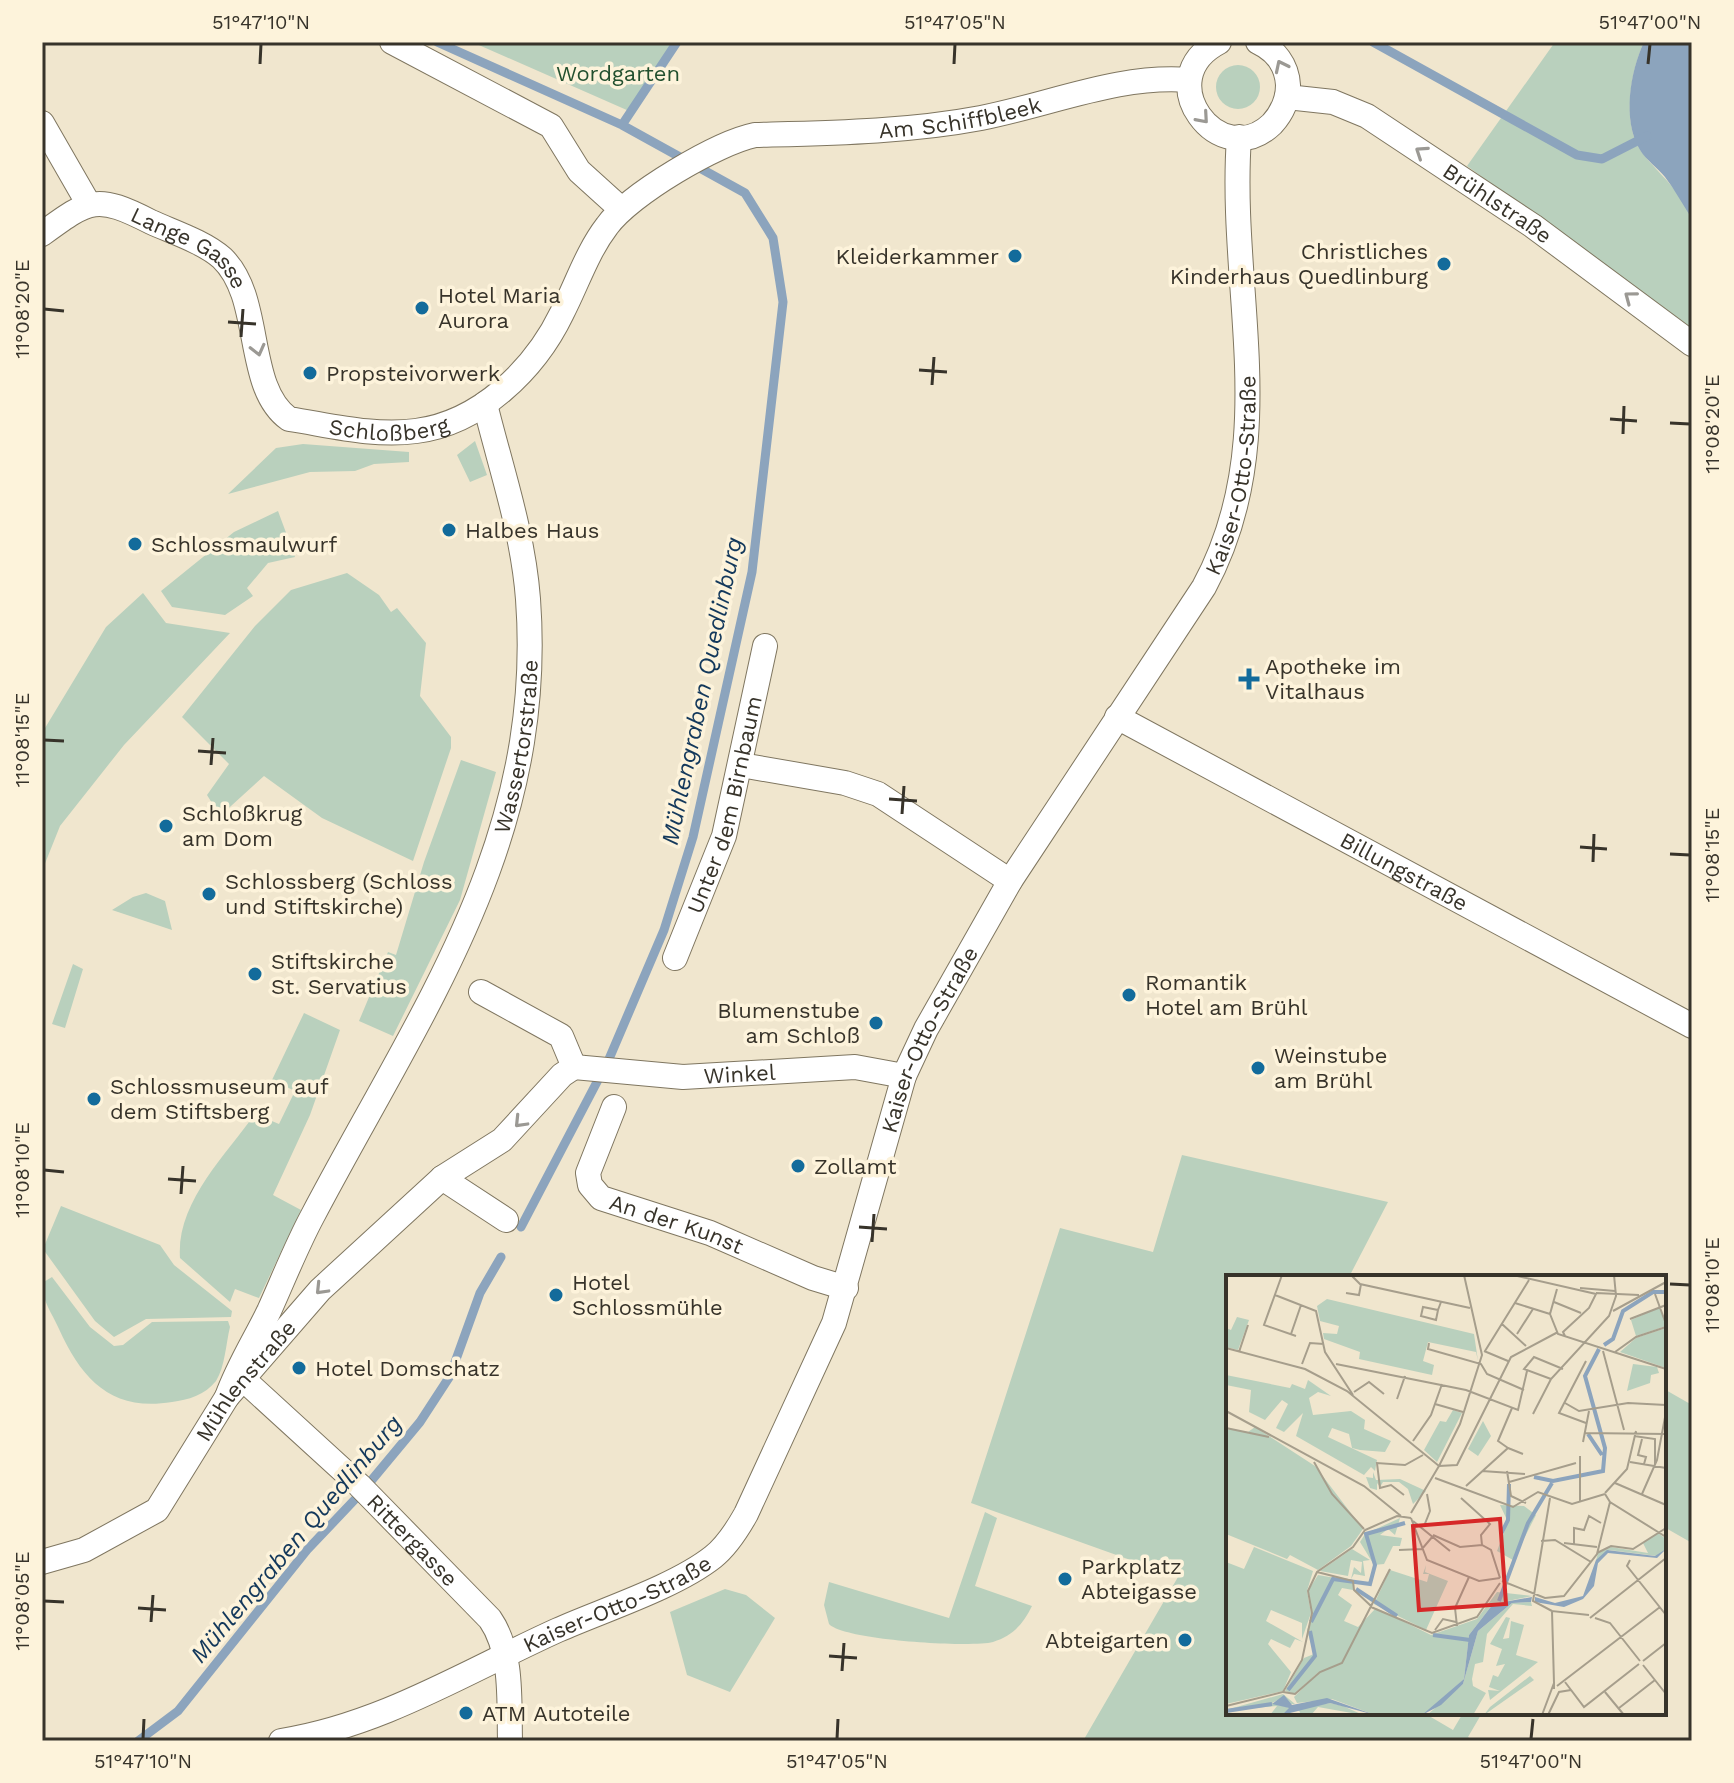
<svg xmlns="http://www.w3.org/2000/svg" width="1734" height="1783" font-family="'Work Sans',sans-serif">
	<rect width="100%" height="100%" fill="#f0e6ce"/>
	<path fill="#b9d0bd" d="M472 42H678L629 111Z
		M1555 42H1644C1630 72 1621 126 1643 154 1659 174 1682 192 1691 217 1698 235 1692 304 1692 328L1467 166Z
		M1216 87a22 22 0 1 1 44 0a22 22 0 1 1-44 0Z
		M475 441 487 475 470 482 457 455Z
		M303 444 409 452V462L374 464 355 471 310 472 228 494 276 448Z
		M278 511 295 557 268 563 247 588 253 596 225 615 172 607 161 591 234 532Z
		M347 573 379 595 391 612 397 608 426 643 420 696 451 737V748L413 861 322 818 264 776 220 816 207 795 229 764 182 717 255 626 291 590Z
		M143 593 166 623 230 633 124 745 60 826 42 871V733L106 627Z
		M461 760 496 772 460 900 393 1036 359 1021 388 952 396 955 424 862Z
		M146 893 165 901 172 930 112 910 133 897Z
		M73 964 83 969 65 1028 52 1024Z
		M304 1013 340 1030 310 1115 273 1195 301 1210 259 1298 235 1289 230 1302 180 1258C176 1203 225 1156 255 1114L279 1124 295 1091 272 1080Z
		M1182 1155 1388 1202 1349 1277H1228V1713H1424L1453 1730 1463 1713H1482L1468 1737 1473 1741H1083L1178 1577 971 1503 1060 1228 1153 1252Z
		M61 1206 160 1245 174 1265 232 1311 231 1317 146 1319 114 1337 95 1321 43 1249Z
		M52 1277 90 1327 114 1346 123 1345 152 1322 228 1321 230 1327C226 1343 225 1367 216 1381 205 1395 188 1400 172 1402 112 1412 82 1380 59 1329 52 1313 42 1301 42 1283Z
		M1664 1389 1692 1405V1543L1664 1527Z
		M985 1512 997 1518 975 1586 1032 1606C1023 1624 1013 1636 993 1642 969 1648 843 1640 829 1624L824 1605 829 1582 949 1618Z
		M725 1589 746 1595 775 1618 730 1692 687 1675 670 1612Z"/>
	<path fill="#8ca4bd" d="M1644 42H1692V219C1683 205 1675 190 1665 177 1658 168 1646 160 1640 150 1622 120 1630 72 1644 42Z"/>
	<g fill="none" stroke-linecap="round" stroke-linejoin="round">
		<path stroke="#8ca4bd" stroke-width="9" d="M437 42 622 125 745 193 773 238 783 302 752 572 693 837 664 930 609 1059 521 1227
			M1373 42 1577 155 1602 159 1647 136
			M622 125 677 42
			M138 1741 178 1711 307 1550 361 1493 420 1422 450 1376 480 1293 501 1257"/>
		<g stroke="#7f7660" stroke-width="26">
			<g id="minor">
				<path d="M392 42 551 126 579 171 621 209"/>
				<path d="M1219 42C1148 79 1220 174 1272 124 1282 113 1288 100 1288 85 1287 65 1275 50 1258 42"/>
				<path id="s1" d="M1287 97 1333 102 1367 116 1533 226 1692 344"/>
				<path d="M42 123 88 203"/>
				<path id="s2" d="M42 234C90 199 96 194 151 222 173 232 204 242 222 258 264 298 244 387 289 419 329 425 374 437 416 431 480 423 535 369 562 313 577 284 587 252 607 226 630 194 717 143 755 135 830 133 907 132 981 118 1049 105 1120 74 1189 80"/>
				<path id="s3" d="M1117 717 1692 1026"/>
				<path d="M741 765 845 783 878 794 1010 881"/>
				<path id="s4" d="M675 958 724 836 765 646"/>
				<path d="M481 992 561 1036 574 1067"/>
				<path id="s5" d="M574 1067 683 1077 855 1067 904 1076"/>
				<path id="s6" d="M614 1107 588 1173 590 1185 601 1198 710 1233 813 1278 846 1288"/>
				<path d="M442 1178 506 1220"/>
				<path id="s7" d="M243 1379 359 1485 490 1619C513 1652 509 1702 510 1741"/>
				<path id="s8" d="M227 1397C238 1366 255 1340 269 1311 283 1280 296 1247 312 1217 419 1013 546 843 528 599 523 532 501 469 485 404"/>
				<path id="s9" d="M42 1562 84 1550 157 1510 227 1397 320 1290 442 1178 502 1140 562 1075 574 1067"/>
				<path id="s10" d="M281 1741C382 1725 467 1671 558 1630 603 1610 675 1587 713 1557 727 1546 737 1530 746 1514L834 1323 904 1076 926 1029 1010 881 1204 587C1283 441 1228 292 1239 137"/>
			</g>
		</g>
		<use href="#minor" stroke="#fff" stroke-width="24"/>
	</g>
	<defs><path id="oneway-chevron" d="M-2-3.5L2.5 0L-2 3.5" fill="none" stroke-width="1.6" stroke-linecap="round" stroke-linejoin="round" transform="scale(2)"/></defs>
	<g stroke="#9b9994">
		<use href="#oneway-chevron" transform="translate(1281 66) rotate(-116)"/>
		<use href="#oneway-chevron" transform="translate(1203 118) rotate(49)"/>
		<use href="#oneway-chevron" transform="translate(1421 152) rotate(-146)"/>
		<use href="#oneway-chevron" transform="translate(1630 297) rotate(-143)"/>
		<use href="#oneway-chevron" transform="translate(258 350) rotate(76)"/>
		<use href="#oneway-chevron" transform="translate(520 1122) rotate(134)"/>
		<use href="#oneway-chevron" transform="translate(321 1289) rotate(134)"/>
	</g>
	<path fill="none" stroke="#37332a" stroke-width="3" d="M260 64 261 44M954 64 955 44M1648 64 1650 44M44 309 64 311M228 322 256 324M241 337 243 309M919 370 947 372M932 385 934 357M1610 419 1637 421M1670 423 1690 424M1623 434 1624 406M44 740 64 741M198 751 226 753M211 765 213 738M889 799 917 801M902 814 904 786M1580 847 1607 849M1670 854 1690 855M1593 862 1594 834M44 1170 64 1172M168 1179 196 1181M181 1194 183 1166M859 1227 887 1229M872 1242 874 1214M1670 1284 1690 1285M44 1601 64 1602M138 1608 166 1610M151 1622 153 1595M829 1656 857 1658M842 1671 844 1643M143 1739 144 1719M837 1739 838 1719M1531 1739 1533 1719"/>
	<g fill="#136b9b" stroke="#fdf3db" stroke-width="3">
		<circle cx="1015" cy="256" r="8"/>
		<circle cx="1444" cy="264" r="8"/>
		<circle cx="422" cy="308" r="8"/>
		<circle cx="310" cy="373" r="8"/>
		<circle cx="449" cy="530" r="8"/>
		<circle cx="135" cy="544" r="8"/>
		<path d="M1245 667h8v8h8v8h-8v8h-8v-8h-8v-8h8z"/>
		<circle cx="166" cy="826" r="8"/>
		<circle cx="209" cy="894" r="8"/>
		<circle cx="255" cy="974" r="8"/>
		<circle cx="1129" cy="995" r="8"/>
		<circle cx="876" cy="1023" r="8"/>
		<circle cx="1258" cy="1068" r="8"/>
		<circle cx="94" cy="1099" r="8"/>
		<circle cx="798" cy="1166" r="8"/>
		<circle cx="556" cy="1295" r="8"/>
		<circle cx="299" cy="1368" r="8"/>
		<circle cx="1065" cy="1579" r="8"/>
		<circle cx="1185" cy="1640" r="8"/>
		<circle cx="466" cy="1713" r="8"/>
	</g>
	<g text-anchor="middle" stroke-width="7" stroke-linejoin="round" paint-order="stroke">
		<g font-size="22" fill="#22502f" stroke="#fdf3db">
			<text x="618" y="81">Wordgarten</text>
		</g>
		<g font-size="22" fill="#37332a" stroke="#fdf3db">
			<text dy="8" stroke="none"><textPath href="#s2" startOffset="1182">Am Schiffbleek</textPath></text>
			<text dy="8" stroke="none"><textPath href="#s1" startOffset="240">Brühlstraße</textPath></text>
			<text dy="8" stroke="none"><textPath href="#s2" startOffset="168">Lange Gasse</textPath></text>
			<text dy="8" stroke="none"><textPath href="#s2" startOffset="480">Schloßberg</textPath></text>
			<text dy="8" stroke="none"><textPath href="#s10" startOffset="1684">Kaiser-Otto-Straße</textPath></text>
			<text dy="8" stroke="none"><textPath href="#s8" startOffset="716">Wassertorstraße</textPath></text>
			<text dy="8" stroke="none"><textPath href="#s4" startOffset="162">Unter dem Birnbaum</textPath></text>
			<text dy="8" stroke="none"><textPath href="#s3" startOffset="326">Billungstraße</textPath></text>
			<text dy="8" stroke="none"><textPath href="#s10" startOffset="1036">Kaiser-Otto-Straße</textPath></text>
			<text dy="8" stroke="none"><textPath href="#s5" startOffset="166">Winkel</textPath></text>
			<text dy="8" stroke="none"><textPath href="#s6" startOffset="180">An der Kunst</textPath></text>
			<text dy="8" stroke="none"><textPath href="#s9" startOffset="284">Mühlenstraße</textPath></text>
			<text dy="8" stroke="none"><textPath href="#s7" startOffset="234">Rittergasse</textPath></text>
			<text dy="8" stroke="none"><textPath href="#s10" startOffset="364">Kaiser-Otto-Straße</textPath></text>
		</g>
		<g font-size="22" fill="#37332a" stroke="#fdf3db" text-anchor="start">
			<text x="1428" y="259" text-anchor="end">Christliches<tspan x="1428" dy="25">Kinderhaus Quedlinburg</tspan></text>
			<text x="999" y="264" text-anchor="end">Kleiderkammer</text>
			<text x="438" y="303">Hotel Maria<tspan x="438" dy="25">Aurora</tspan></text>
			<text x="326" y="381">Propsteivorwerk</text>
			<text x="465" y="538">Halbes Haus</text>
			<text x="151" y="552">Schlossmaulwurf</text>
			<text x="1265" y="674">Apotheke im<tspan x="1265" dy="25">Vitalhaus</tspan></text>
			<text x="182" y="821">Schloßkrug<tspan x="182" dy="25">am Dom</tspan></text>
			<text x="225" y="889">Schlossberg (Schloss<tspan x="225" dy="25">und Stiftskirche)</tspan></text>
			<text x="271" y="969">Stiftskirche<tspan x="271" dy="25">St. Servatius</tspan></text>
			<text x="1145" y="990">Romantik<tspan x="1145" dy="25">Hotel am Brühl</tspan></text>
			<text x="860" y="1018" text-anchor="end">Blumenstube<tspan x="860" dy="25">am Schloß</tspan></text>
			<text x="1274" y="1063">Weinstube<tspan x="1274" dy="25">am Brühl</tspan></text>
			<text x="110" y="1094">Schlossmuseum auf<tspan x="110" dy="25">dem Stiftsberg</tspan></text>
			<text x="814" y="1174">Zollamt</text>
			<text x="572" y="1290">Hotel<tspan x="572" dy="25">Schlossmühle</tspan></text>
			<text x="315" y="1376">Hotel Domschatz</text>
			<text x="1081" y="1574">Parkplatz<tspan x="1081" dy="25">Abteigasse</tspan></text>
			<text x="1169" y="1648" text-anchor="end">Abteigarten</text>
			<text x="482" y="1721">ATM Autoteile</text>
		</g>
		<g font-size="24" font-style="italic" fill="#13385b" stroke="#fdf3db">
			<text transform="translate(702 691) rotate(-78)" y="8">Mühlengraben Quedlinburg</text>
			<text transform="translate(296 1539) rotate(-50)" y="8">Mühlengraben Quedlinburg</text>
		</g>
	</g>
	<g transform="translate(1226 1275)">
		<rect width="440" height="440" fill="#f0e6ce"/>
		<path d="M101 24 248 59 252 86 250 77 202 67 197 86 208 90 206 100 133 84 134 77 98 64 97 58 111 59 113 51 94 46 91 31ZM434 32 440 51 410 61 405 45ZM11 42 23 45 12 75 0 72V53L5 55ZM440 53V93L394 77 410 63ZM407 89 431 92 433 98 425 100 424 108 401 116ZM0 100 64 113 66 109 79 114 82 105 105 121 92 117 83 123 87 140 125 136 139 145 138 154 165 166 159 177 134 175 126 173 123 159 106 153 102 162 151 185 149 196 145 192 138 200 70 161 77 138 58 157 50 153 62 129 56 125 39 145 23 137 25 115 0 110ZM227 135 236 138 211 187 198 175 214 146 220 147ZM257 146 265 161 252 181 242 174ZM29 152 89 191 137 254 125 271 92 295 64 280 61 284 0 259V154L22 157ZM147 197 150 205 174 204 200 216 187 229 182 214 173 207H157L154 212 151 208V215L144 213 140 202 147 203ZM274 230 298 231 310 240 287 285 271 276 282 247ZM174 243 169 260 162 254 154 260 176 263 174 271H167L158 289 148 290 134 267 139 259ZM432 258 440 264V274L431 281 383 275 368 293 372 278 385 272 422 278 417 268ZM28 272 87 296 81 316 85 338 76 364V348L45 335 40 346 77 367 69 364 64 373 45 364 42 369 65 397 57 416 0 429V287L18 294ZM126 274 144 285 137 286 139 301 128 299 125 304 128 292 135 298 136 287 125 285 122 301 94 296ZM200 290 199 297 222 306 200 355 148 329 164 295 201 307 203 299H197ZM92 300 127 306V315L116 313 112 320 126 330 118 346 132 352 150 333 205 360 251 344 271 317 306 321 267 329 243 360 238 404 212 429 196 440H149L106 424 71 428 68 422 95 395 68 419 59 416 78 383 88 379 81 355 86 342 82 316ZM305 327 306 331 287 329 261 359 257 387 249 389 246 404 247 411 260 418 247 440H201L237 409 252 356 286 328ZM280 342 284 343 277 364 283 363 285 346 298 350 290 380 312 387 264 425 262 415 274 416 263 412 267 400 272 402 279 389 270 391 276 374 264 369ZM304 401 308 405 258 440 264 432ZM57 419 69 429H60L58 422 46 428 64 433 56 440H44L51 431 0 435ZM104 428 117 431 137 440 92 432 85 440H75L72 433Z" fill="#b9d0bd"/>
		<path d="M440 274 431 283 382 278 372 288 368 311 357 324 338 332 309 327V322L329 328 357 321 370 285 381 275 429 281ZM306 322 305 327 286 328 252 356 237 409 215 430 196 440 238 404 243 360 267 329ZM58 420 66 430 101 423 149 440 104 428 56 440 63 433 46 429Z" fill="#8ca4bd"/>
		<path fill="none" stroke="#8ca4bd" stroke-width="4" d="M378 70 387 64 397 36 427 17H440M362 159 376 180M308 202 327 206 377 196 379 173 359 101 373 74M275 259 282 245 283 209M130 314 171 341M273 326 302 248 326 208M85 347 107 304 144 309 149 290 140 259 179 248M207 360 244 365M62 415 89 381 84 356M0 436 46 429"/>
		<path fill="none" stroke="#a69e8c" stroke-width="2" d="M56 0 38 50 70 61M125 0 134 9 244 33M287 0 370 19 363 33 337 57 339 61M354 13 389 16M331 14 324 39 332 59 440 94M120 18 133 20 135 9M370 18 413 20M429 19 440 49M49 20 90 36 99 77 127 120M328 27 355 38M289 28 324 39M212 35 197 32 195 41 210 45 212 35 215 27M387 36 440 7M404 44 440 30M276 49 300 71M65 59 75 30M291 59 307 34M203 68 202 74 255 89 261 99 298 115M0 73 79 94 121 116 213 191 234 149 256 80 238 0M258 76 282 86M259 76 303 5M377 76 398 155M13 77 22 50M389 77 410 62 440 52M360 86 333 138 360 148M76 89 84 68 98 69M110 89 240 115 292 135 301 96M325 104 298 94 308 82 337 94M128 117 143 107 158 119M171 124 179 101M339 128 353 136 402 128 440 130M209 129 237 137M0 136 138 211 175 241M307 139 325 104 383 41 390 21 388 0M0 153 43 162M359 158 440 159M408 161 429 164V190M416 164 412 180 420 182 418 189M187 166 205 140 216 109M357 167 363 136M282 173 272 166 286 133M354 181V226M88 187 106 219 138 254M404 187 440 193M256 196 299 199M281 196 285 221 300 228M209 203 287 232 312 217 346 229 379 219M283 207 350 188M389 208 440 230M240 211 282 173 297 179M379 218 401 194 410 156M379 219 384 227 440 262M416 219 431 185 440 137M178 220 165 210 154 213 151 188 179 190 197 180M235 223 264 249 255 260 256 270M324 223 307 326 326 336M185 238 213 191 231 190 285 82 332 57M185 243 201 285 253 306 274 303M187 246 224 276M198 251 204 236 201 219M207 260 234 272 256 270 265 275 274 303M315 266 329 265 365 287M338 268 371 272M348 269V253L358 255 363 241 375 248M173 275 196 274 207 261M371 278 385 271 407 274 440 253M404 285 401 291 440 340M91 297 127 306 128 315 145 331M276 306 319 323 338 321 371 279 384 227M145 332 206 358 251 342 274 308M369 339 364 343 440 283M369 343 384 348 414 386M231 351 229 333 243 302M209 355 217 344 230 347M417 386 440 368M417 390 440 419M339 407 358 432 413 389M328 408 326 336 363 340M331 411 434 332M57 417 69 419 94 397 116 388 164 294M379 417 398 440M0 431 57 417 76 385 86 338 82 316 91 297 127 272 139 255 171 241 185 243M393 433 429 405M316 440 328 408V414M322 440 333 417 345 415"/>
		<path fill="#d62828" fill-opacity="0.15" stroke="#d62828" stroke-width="4" d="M274 244 280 329 193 335 187 251Z"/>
		<rect width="440" height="440" fill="none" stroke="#37332a" stroke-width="4"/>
	</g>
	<rect width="1734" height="1783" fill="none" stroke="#fdf3db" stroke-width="88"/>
	<rect x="44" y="44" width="1646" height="1695" fill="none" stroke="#37332a" stroke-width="3"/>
	<g font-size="20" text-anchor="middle" fill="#37332a">
		<text x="261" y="29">51°47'10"N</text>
		<text x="955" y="29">51°47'05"N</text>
		<text x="1650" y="29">51°47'00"N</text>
		<text transform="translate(22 309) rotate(-90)" y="7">11°08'20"E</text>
		<text transform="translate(1712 424) rotate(-90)" y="7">11°08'20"E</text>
		<text transform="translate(22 740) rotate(-90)" y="7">11°08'15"E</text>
		<text transform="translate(1712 855) rotate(-90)" y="7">11°08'15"E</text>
		<text transform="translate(22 1170) rotate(-90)" y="7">11°08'10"E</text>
		<text transform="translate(1712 1285) rotate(-90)" y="7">11°08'10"E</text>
		<text transform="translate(22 1601) rotate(-90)" y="7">11°08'05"E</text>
		<text x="143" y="1768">51°47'10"N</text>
		<text x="837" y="1768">51°47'05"N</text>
		<text x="1531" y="1768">51°47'00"N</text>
	</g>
</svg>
